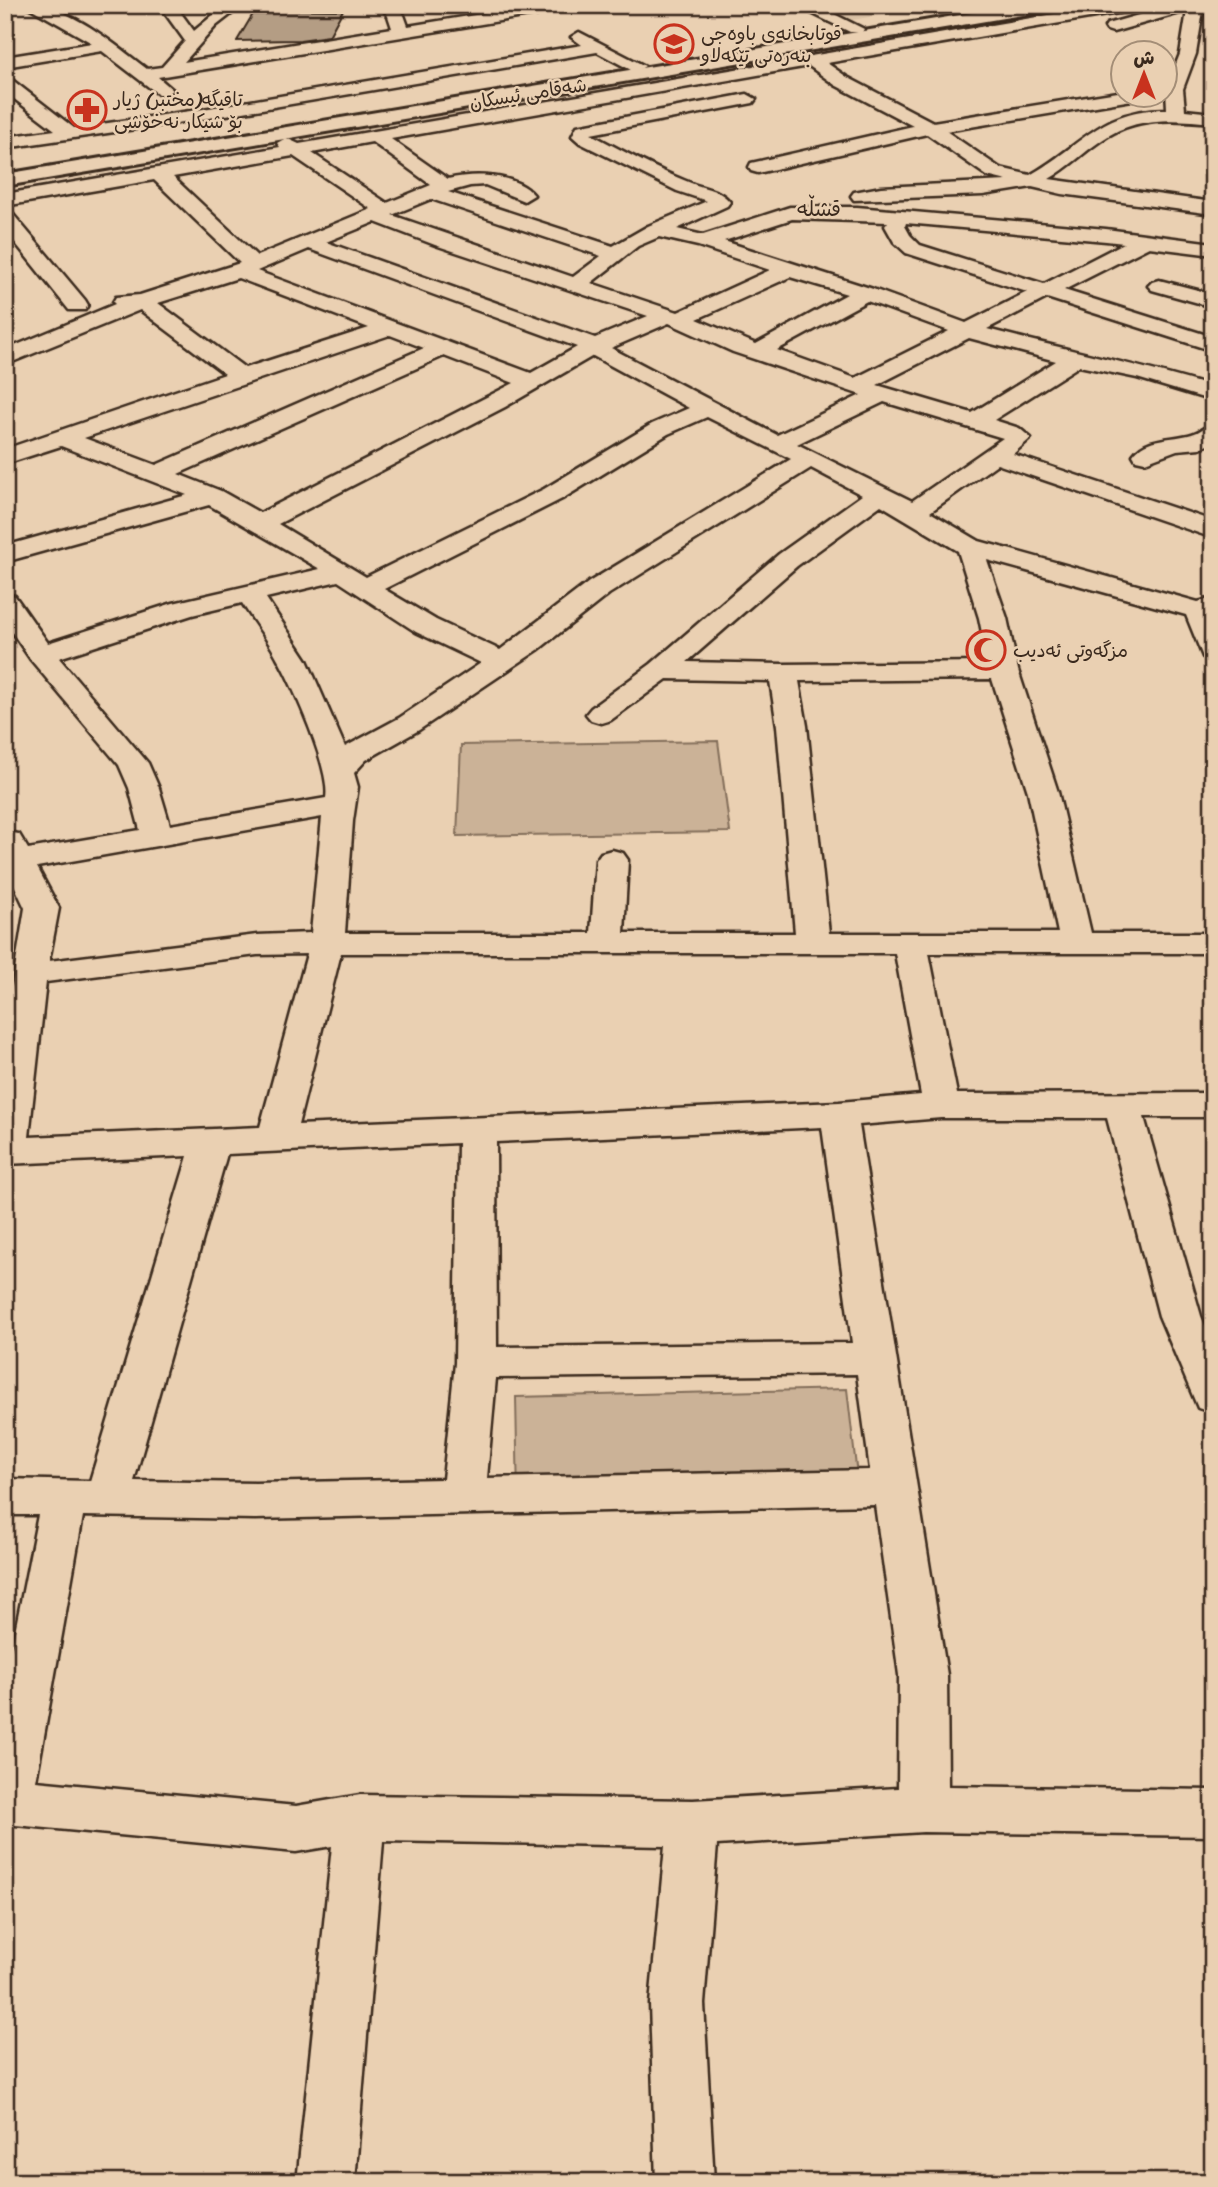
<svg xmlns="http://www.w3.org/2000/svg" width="1218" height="2187" font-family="Sriracha,'Playpen Sans Arabic',sans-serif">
	<rect width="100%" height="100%" fill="#ead0b2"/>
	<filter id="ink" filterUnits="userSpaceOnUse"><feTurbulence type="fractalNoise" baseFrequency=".0143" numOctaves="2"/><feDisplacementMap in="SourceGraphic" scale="14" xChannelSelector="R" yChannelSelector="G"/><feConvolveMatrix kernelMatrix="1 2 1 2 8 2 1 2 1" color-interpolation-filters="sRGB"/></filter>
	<g filter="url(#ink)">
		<path fill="#dac1a4" d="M818 5H941L852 20Z"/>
		<path fill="#cbb297" stroke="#836e5a" stroke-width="2" d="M718 741 730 832 457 836 461 745Z
			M847 1389 859 1493 518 1500 516 1397Z"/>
		<path fill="#b49d84" stroke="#3b2a1e" stroke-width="2" d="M256 9 343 10 329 36 300 40 237 41Z"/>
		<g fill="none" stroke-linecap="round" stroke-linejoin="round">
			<g stroke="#3b2a1e" stroke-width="5">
				<path id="minor" d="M25 5C71 5 112 43 147 69L162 67 185 41 159 5H175L194 31 225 5H243L216 26 184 62 392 28 388 16 379 5H396L404 15 408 26 537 5H574L566 10 158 77 173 90 164 95 158 94 102 51 5 67V57L92 43Z
					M795 5H816L864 29 862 32H850Z
					M1107 5H1144L1136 10 827 63 847 77 933 122 1124 91V94H1146L1138 99 946 131 1000 168 1030 175C1082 146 1100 109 1167 109L1166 89 1180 54 1187 11 1113 32 1107 30 1105 27 1107 24 1174 5H1204L1196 54 1183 89 1185 110 1213 113V123C1173 119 1136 116 1102 140 1084 152 1068 168 1049 179L1213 202V214L1062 194 1032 187 983 195 854 200 851 196 854 192 881 187 1007 181 987 176 927 134 758 173 751 171 749 167 751 163 913 126 835 85 809 66 391 139 448 179C473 173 516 173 534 195L524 201 485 185 470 186 448 192 613 246 648 226 707 201 677 191 580 143 572 136 577 126 747 94 756 99 753 103 591 134C623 151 657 170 691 183 705 189 720 189 730 202L727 206 677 229 703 235 790 207H857L1106 229 1213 243V255L1149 247 1064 290 1213 337V351L1047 298 987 329C1062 349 1138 364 1213 387V401L1137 378 1079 366 994 420 1019 428 1031 438 1013 454 1213 521V538L997 464 930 512 979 541 1198 602 1213 598V659L1203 657 1186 615 987 560 1007 618 1018 670 1058 792 1091 933H1213V953H929L957 1094 1213 1093V1117H1144L1201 1316 1213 1345V1413L1198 1408 1159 1316 1107 1118H941L859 1125 947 1675 948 1786 1213 1790V1836L923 1832 717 1845 704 2004 714 2182H656L650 2004 665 1846 383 1841 355 2182H297L332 1846 296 1852 5 1824V1682L38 1515H5V1479L90 1481 188 1156 5 1164V1030L25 908 8 872 5 873V832L19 834 28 849 140 830 129 788 119 765 31 660 5 622V594L15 596 48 643 173 603 320 569 209 505 5 562V546L187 495 61 446 5 464V449L225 374 140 310 5 365V350L115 304 113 302 116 297 140 295 240 263 154 180 5 206V194L280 147 277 143 286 138 299 144ZM372 142 431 185 387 203 312 153ZM293 156 371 209 257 256 173 177ZM431 199 601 256 573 277 392 215ZM792 219 888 222 885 226 894 242 906 253 1027 292 966 323 873 289 724 241ZM375 222 435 245 648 316 595 338 326 242ZM906 223 1106 241 1124 243 1044 284 920 245 910 235 905 226ZM659 237 698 246 770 270 678 312 591 283 638 246ZM309 249 577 347 531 373 257 271ZM790 277 847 294 756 344 697 319ZM238 278 369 328 245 368 158 303ZM867 301 949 331 855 378 777 350ZM669 323 733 352 861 395 777 435 611 348ZM390 335 424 348 156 465 84 438ZM969 338 1056 361 972 413 877 385ZM444 356 514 383 260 513 221 491 178 474ZM593 356 689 408 652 424 544 489 366 577 278 524 505 407ZM884 402 1003 438 912 501 797 444ZM707 417 791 459 589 582 500 650 436 620 384 589 562 499 668 434ZM811 468 862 495 779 554 651 664 591 708 586 714 591 720 601 723 611 720 667 679 770 681 777 726 795 933H624L628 860 623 853 612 850 601 853 596 860 591 933H345L353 821 358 787 354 773 366 760 419 730 538 650 609 594ZM881 505 958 551 979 618 988 662 783 664 687 662 797 566ZM338 581 416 632 481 663 399 718 345 747 307 660 266 598ZM242 603C254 622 268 640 278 659 293 686 331 770 326 798L170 825 159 788 148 763 59 658 192 615ZM992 679 1028 792 1058 933H829L807 726 799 681ZM322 817 311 933 257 935 49 961 59 908 37 867ZM341 953H895L921 1095 839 1102 298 1125ZM307 954 260 1127 29 1137 46 982 257 955ZM822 1127 852 1343 497 1347 496 1142ZM458 1143 455 1363 443 1479 255 1483 134 1481 227 1154ZM857 1374 870 1470 487 1478 496 1378ZM875 1505 899 1675 898 1788 693 1800 360 1795 296 1806 36 1781 83 1516 255 1519Z
					M579 32 645 66 637 71 631 70 597 52 197 120 5 148V137L55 130 5 92V78L11 79 74 128 197 110 582 45 571 37Z
					M5 211 12 213 85 300 88 305 85 310H69L5 230Z
					M1159 280 1213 294V307L1152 290 1148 286 1152 282Z
					M1213 424V443L1200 448 1177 450 1145 462 1136 460 1133 455C1146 436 1173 440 1192 434 1200 432 1205 426 1213 424Z"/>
			</g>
			<g stroke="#3b2a1e" stroke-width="6">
				<path id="primary" d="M1020 5H1059L1051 10 5 186V174Z"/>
			</g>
			<use href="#minor" fill="#ead0b2" fill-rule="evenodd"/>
			<use href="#primary" fill="#ead0b2" fill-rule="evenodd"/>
		</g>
	</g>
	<defs>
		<g id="school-ring" transform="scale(2.0125)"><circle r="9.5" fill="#ead0b2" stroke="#c8321e" stroke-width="1.5"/><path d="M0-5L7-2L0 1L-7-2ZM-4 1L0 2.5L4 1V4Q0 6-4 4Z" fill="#c8321e"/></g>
		<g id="pharmacy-ring" transform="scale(2.0125)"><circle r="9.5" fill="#ead0b2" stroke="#c8321e" stroke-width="1.5"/><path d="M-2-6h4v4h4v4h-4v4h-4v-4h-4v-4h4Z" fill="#c8321e"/></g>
		<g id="mosque-ring" transform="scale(2.0125)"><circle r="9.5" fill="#ead0b2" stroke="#c8321e" stroke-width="1.5"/><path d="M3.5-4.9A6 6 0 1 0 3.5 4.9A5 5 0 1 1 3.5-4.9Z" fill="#c8321e"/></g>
	</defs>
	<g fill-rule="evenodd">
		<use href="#school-ring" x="674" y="44"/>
		<use href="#pharmacy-ring" x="87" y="110"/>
		<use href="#mosque-ring" x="986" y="650"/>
	</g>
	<g text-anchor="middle" stroke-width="5" stroke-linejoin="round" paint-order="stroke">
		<g font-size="19" fill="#3b2a1e" stroke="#ead0b2" text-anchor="start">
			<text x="701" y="40">قوتابخانه‌ی باوه‌جی<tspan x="701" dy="22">بنه‌ره‌تی تێكه‌لاو</tspan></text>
			<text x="114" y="106">تاقیگە(مختبر) ژیار<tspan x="114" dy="22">بۆ شیکار نەخۆشی</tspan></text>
			<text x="1013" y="657">مزگەوتی ئەدیب</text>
		</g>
		<g font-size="19" fill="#3b2a1e" stroke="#ead0b2">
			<text transform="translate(528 93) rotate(-9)" y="7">شەقامی ئیسکان</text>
		</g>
		<g font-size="21" fill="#3b2a1e" stroke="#ead0b2">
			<text x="819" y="216">قشڵه‌</text>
		</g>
	</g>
	<rect width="1218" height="2187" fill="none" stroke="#ead0b2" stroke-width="28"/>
	<rect x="14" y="14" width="1190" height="2159" fill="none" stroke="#3b2a1e" stroke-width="2.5" filter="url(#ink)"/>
	<g transform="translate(1144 74)"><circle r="33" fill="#ead0b2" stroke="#a48e77" stroke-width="2"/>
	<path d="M0-5L12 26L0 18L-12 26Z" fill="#c8321e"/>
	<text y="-10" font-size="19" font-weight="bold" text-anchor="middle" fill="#3b2a1e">ش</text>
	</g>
</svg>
